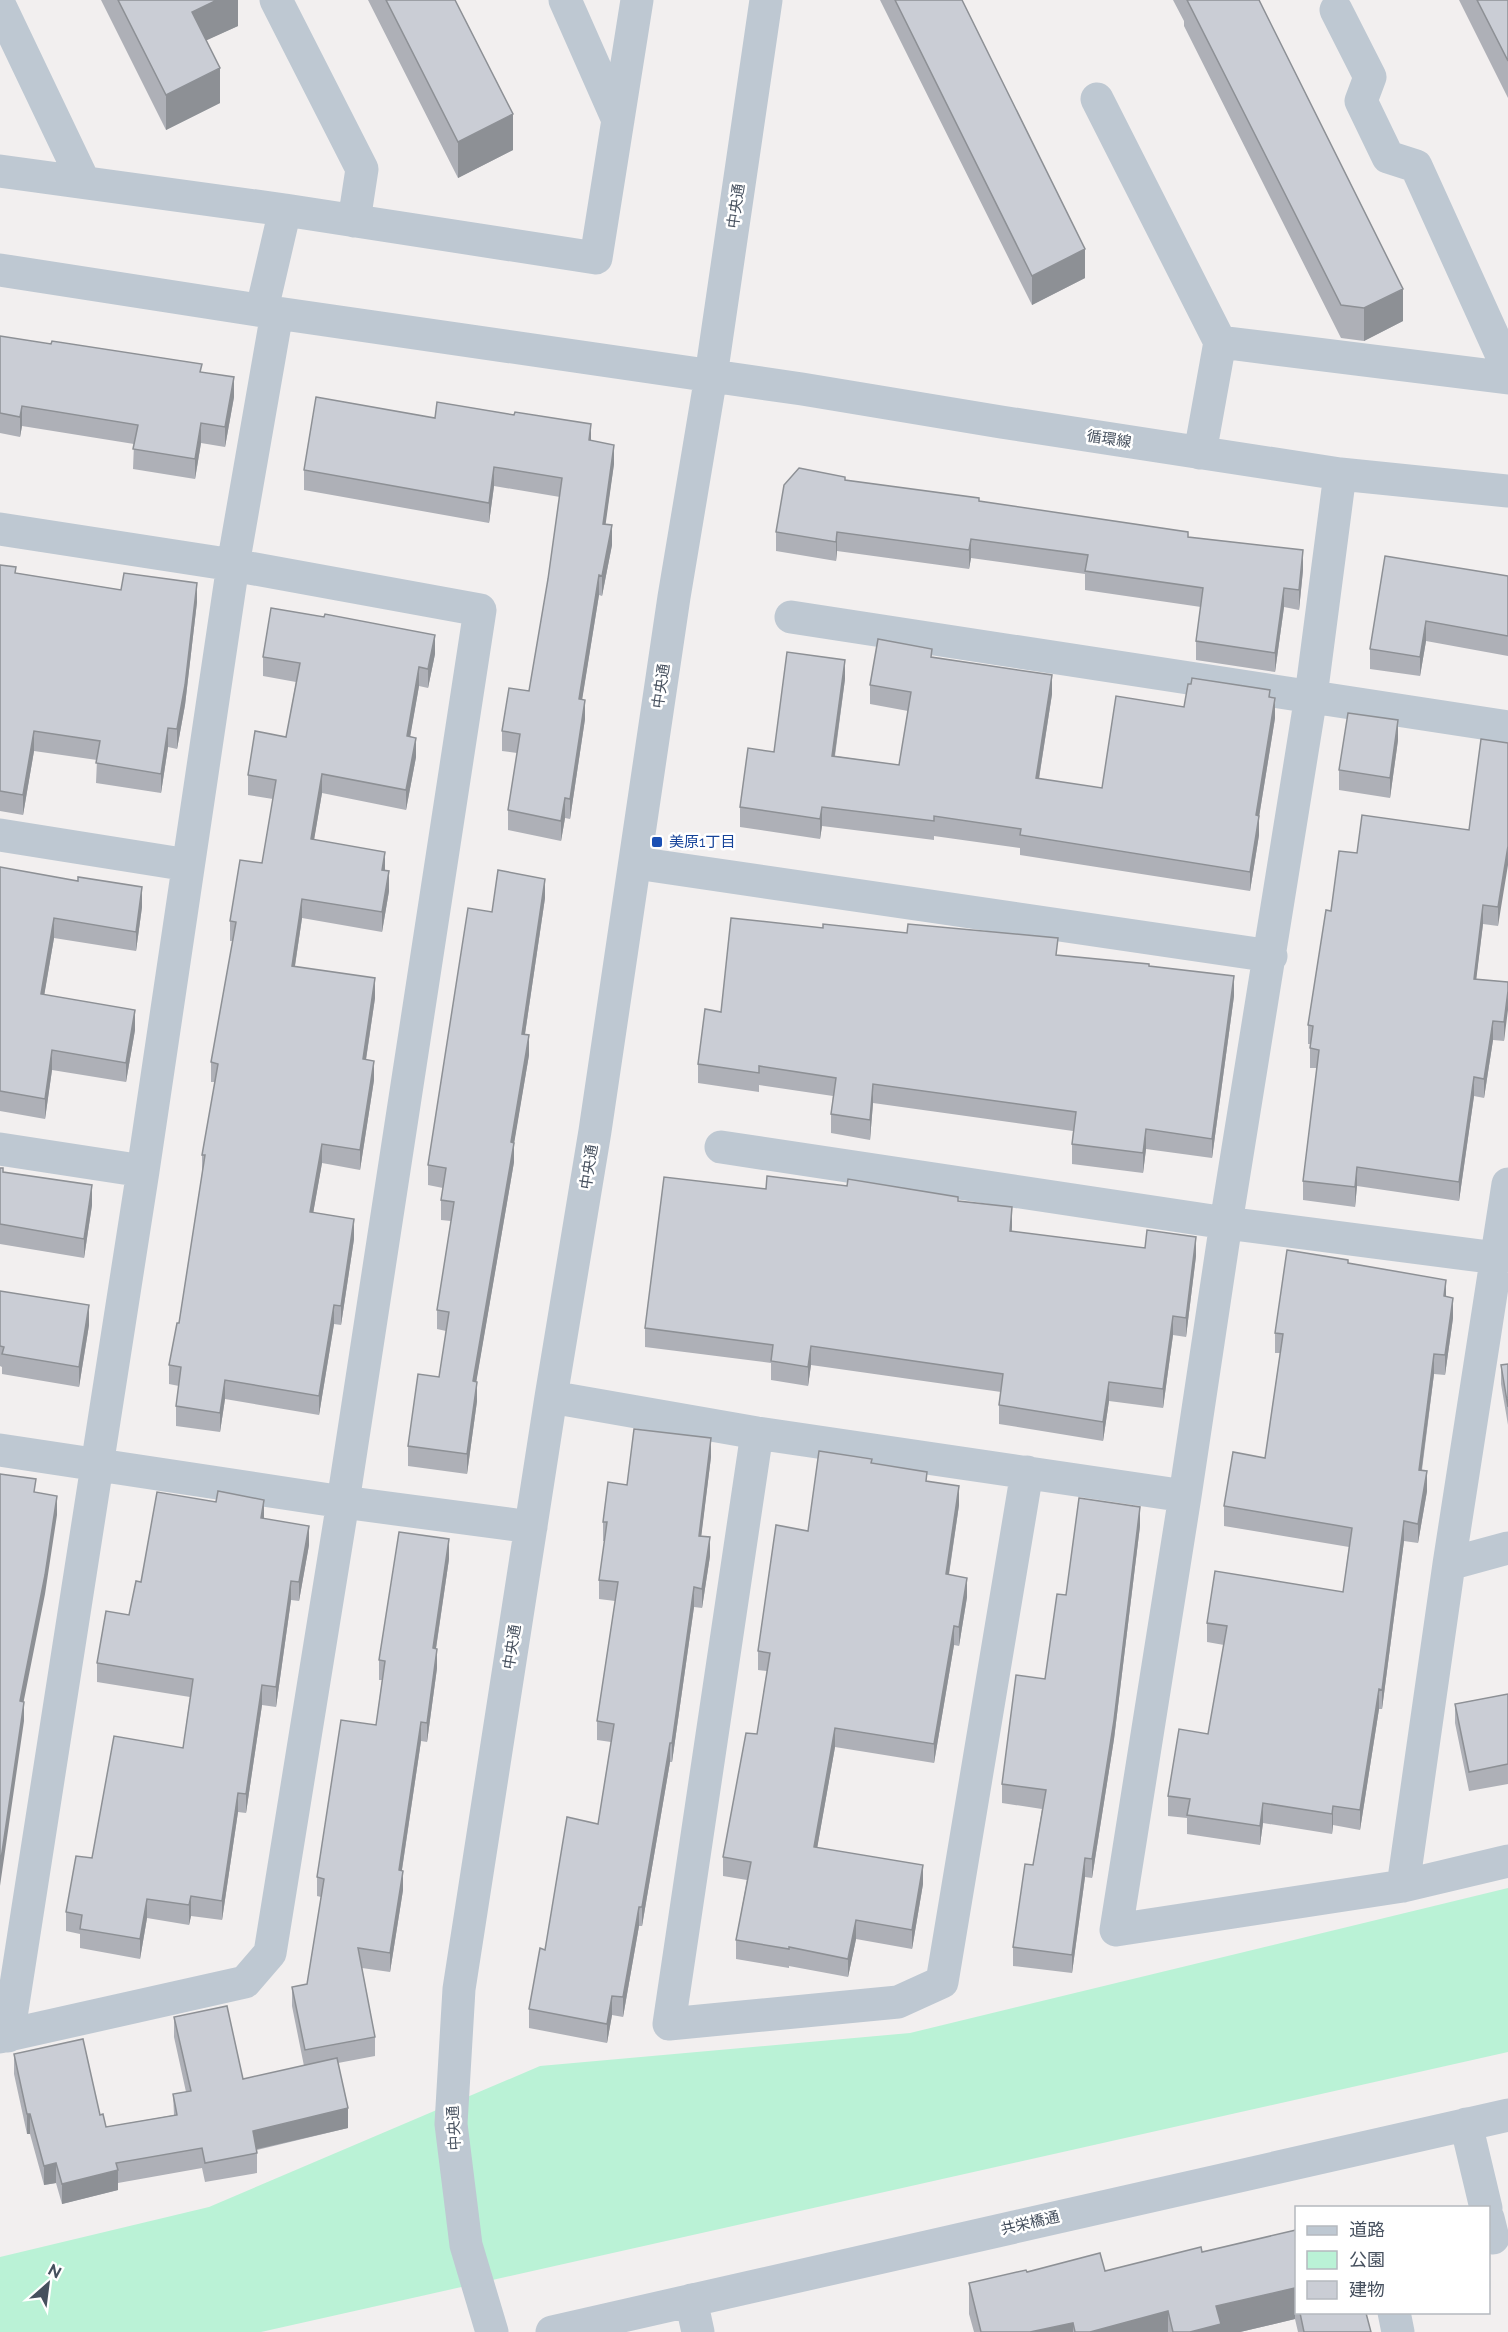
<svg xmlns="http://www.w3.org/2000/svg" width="1508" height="2332" font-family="Raleway,'Noto Sans JP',sans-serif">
	<rect width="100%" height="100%" fill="#f2efef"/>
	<path fill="#baf2d6" d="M1508 1888V2052L261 2332H0V2257L209 2207 540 2066 910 2033Z"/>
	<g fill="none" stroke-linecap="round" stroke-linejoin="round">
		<path stroke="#bec8d2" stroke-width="33" d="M276 0 362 169 354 221
			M565 0 618 120
			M0 6 84 182
			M1336 10 1370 77 1361 101 1388 157 1416 166 1508 369
			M1097 99 1220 342 1508 378
			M0 171 285 210
			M0 270 277 313 802 389 1001 422 1340 474 1508 491
			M262 309 285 210 596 258 637 0
			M1200 453 1220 342
			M1340 474 1311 696 1226 1223 1185 1496 1116 1930 1403 1886 1508 1861
			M0 529 233 565 480 610 343 1502 270 1953 245 1982 0 2037
			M791 617 1508 727
			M0 835 188 865
			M636 863 1271 956
			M721 1147 1226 1223 1497 1258 1508 1256
			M0 1149 143 1171
			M551 1397 757 1433 1185 1496
			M757 1433 669 2024 898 2002 942 1982 1027 1472
			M0 1450 343 1502 531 1527
			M1449 1564 1508 1548
			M1403 1886 1449 1564 1508 1184
			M8 2036 143 1171 233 565 277 313
			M1466 2124 1486 2208
			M1488 2218 1493 2238
			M691 2300 698 2332
			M1394 2312 1398 2332
			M492 2332 466 2245 451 2124 459 1989 551 1397 595 1131 674 597 711 376 766 0
			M552 2332 1508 2115"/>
	</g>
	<path fill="#aeb0b7" d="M101 0H238V26L206 40 220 103 166 130Z
		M368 0H455L513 150 458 178Z
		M880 0H962L1085 278 1032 305Z
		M1173 0H1259L1403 321 1364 341 1341 338 1184 26V21Z
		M1459 0H1508V98Z
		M0 336 202 372 234 397 225 447 201 443 195 479 133 469 134 444 22 426 20 437 0 433Z
		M435 418 591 440 614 464 605 524 612 545 602 596 599 595 582 699 585 719 570 819 565 818 561 841 508 830V810L517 753 502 751V731L529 691 548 579 560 497 494 486 489 523 304 490V470Z
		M845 480 979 501 1188 537 1303 570 1299 610 1284 607 1275 672 1196 660V641L1201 607 1085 590V574L971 558 969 569 837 551 836 561 776 551V532Z
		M0 565 16 573 197 602 185 705 177 749 168 747 161 793 96 783 97 760 34 751 23 815 0 811Z
		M1508 576V656L1426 641 1420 676 1370 669V649Z
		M435 654 428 688 419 686 410 736 416 757 406 810 322 793 314 839 385 871 389 891 382 932 302 918 295 966 375 998 366 1060 374 1080 360 1170 322 1163 313 1213 354 1239 341 1325 334 1324 319 1415 225 1399 220 1432 176 1426V1406L179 1386 169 1384V1365L179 1323 202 1174V1155L215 1082H211V1062L233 941H230V921L262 863 273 799 248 795V775L286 737 296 682 263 676V657Z
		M932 657 1052 694 1039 779 1102 788 1184 707 1270 698 1275 718 1259 817V835L1250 891 1020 855V848L934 836V840L822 826 820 839 740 827V807L774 752 845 679 835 756 899 765 908 711 870 704V685Z
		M1398 740 1390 798 1339 790V770Z
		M1508 743 1498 926 1483 924 1476 979 1508 982 1504 1041 1493 1040 1484 1098 1474 1096 1459 1201 1357 1186 1355 1207 1303 1200V1181L1317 1068H1310V1044H1308V1025L1331 911 1357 853 1469 830Z
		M0 867 142 907 136 951 54 938 44 995 135 1030 126 1082 52 1070 45 1119 0 1111Z
		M545 898 525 1034 529 1055 514 1142V1162L476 1382 477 1401 467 1474 408 1466V1446L439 1377 446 1331 437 1329V1310L451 1221 441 1220V1200L443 1188 428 1185V1165L492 912Z
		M1058 956 1149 966 1234 996 1212 1158 1146 1149 1143 1173 1072 1164V1144L1073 1131 873 1103 870 1140 831 1133V1114L833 1096 759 1085V1092L698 1083V1064L721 1012Z
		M0 1168 3 1172 92 1205 84 1258 0 1244Z
		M766 1189 958 1201 1012 1226V1232L1196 1256 1186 1337 1173 1335 1163 1408 1109 1401 1103 1441 999 1424V1405L1001 1392 811 1365 808 1386 771 1380V1363L645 1347V1328Z
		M1348 1263 1446 1297 1453 1318 1445 1375 1434 1374 1422 1470 1427 1491 1418 1543 1404 1541 1382 1709H1379L1360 1830 1333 1825 1332 1834 1263 1823 1260 1845 1187 1834V1818L1168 1816V1796L1208 1734 1224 1645 1207 1642V1623L1343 1592 1349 1547 1224 1526V1506L1265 1458 1280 1353H1275V1333Z
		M0 1291 89 1325 79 1387 2 1374V1367L0 1366Z
		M1508 1364V1425L1501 1384V1365Z
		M711 1457 701 1536 710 1556 702 1608 694 1607 672 1762H670L642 1926H639L623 2017 612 2015 607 2043 529 2028V2009L545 1950 598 1824 611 1742 597 1740V1721L615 1601 599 1599V1580L605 1541H603V1522L627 1485Z
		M872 1464 927 1481 959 1505 949 1575 967 1597 959 1646 954 1645 934 1763 835 1747 817 1848 923 1884 912 1949 856 1939 848 1977 789 1966V1968L736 1959V1940L747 1880 723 1876V1857L757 1734 767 1671 758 1670V1651L808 1531Z
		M264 1518 309 1545 299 1601 291 1600 276 1707 262 1705 246 1813 238 1812 222 1920 191 1916 189 1925 147 1918 140 1959 80 1948V1934L66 1931V1912L92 1858 183 1748 190 1697 97 1682V1663L129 1615 141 1582Z
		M1140 1526 1114 1739 1092 1878 1085 1877 1072 1973 1013 1966V1947L1033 1865 1042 1809 1002 1803V1784L1045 1679 1066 1595Z
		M449 1559 436 1649 437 1668 427 1742 421 1741 402 1870 403 1890 390 1972 362 1968 375 2037V2056L338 2063 348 2128 257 2150V2173L205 2182 202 2168 118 2183V2190L62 2204 56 2183 44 2185 30 2134H27L14 2074V2054L100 2115 106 2127 174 2115 173 2094 186 2092 174 2037V2017L243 2079 304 2066 292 2006V1987L307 1984 321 1897 317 1896V1877L376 1725 382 1680H379V1660Z
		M1508 1694V1784L1469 1791 1455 1723V1704Z
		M1296 2230V2313H1366L1371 2332H1298L1295 2319 1240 2332H974L969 2314V2283L1027 2272 1105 2271 1202 2252Z"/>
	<path fill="#8d9095" d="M217 0H238V26L192 47V12Z
		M220 68V103L166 130V95Z
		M513 114V150L458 178V142Z
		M1085 249V278L1032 305V276Z
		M1403 289V321L1364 341V308Z
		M234 377V397L225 447V427Z
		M22 406V426L20 437V417Z
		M201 423V443L195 479V459Z
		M591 424V444L589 440Z
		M614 445V464L603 543V524Z
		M494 467V486L489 523V503Z
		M612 525V545L602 596V576Z
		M837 532V551L836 561V542Z
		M971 539V558L969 569V550Z
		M1303 550V570L1299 610V590Z
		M599 575V595L579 719V699Z
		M197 583V602L185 705 177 749V729Z
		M1284 588V607L1275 672V653Z
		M1426 621V641L1420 676V657Z
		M435 635V654L428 688V669Z
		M845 660V679L832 775V756Z
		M419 667V686L407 755V736Z
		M1052 675V694L1036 797V778Z
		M1275 698V718L1259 817V835L1250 891V872L1256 815Z
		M585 700V719L570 819V799Z
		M1398 720V740L1390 798V778Z
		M168 728V747L161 793V774Z
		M34 731V751L23 815V795Z
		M416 738V757L406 810V790Z
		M322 774V793L311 858V839Z
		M565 798V818L561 841V821Z
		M822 807V826L820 839V819Z
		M1508 846V865L1498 926V907Z
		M385 852V871L382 870Z
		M389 871V891L382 932V912Z
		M545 879V898L522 1054V1034Z
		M142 887V907L136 951V932Z
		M302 899V918L292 985V966Z
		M1483 905V924L1474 998V979Z
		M54 918V938L41 1014V994Z
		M1234 976V996L1212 1158V1139Z
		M375 978V998L363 1079V1059Z
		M1508 991V1010L1504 1041V1022Z
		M135 1010V1030L126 1082V1063Z
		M1493 1021V1040L1484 1098V1079Z
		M529 1035V1055L511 1162V1142Z
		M52 1050V1070L45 1119V1099Z
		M374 1061V1080L360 1170V1150Z
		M1474 1077V1096L1459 1201V1182Z
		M873 1084V1103L870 1140V1120Z
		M1146 1129V1149L1143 1173V1153Z
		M514 1143V1162L473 1401V1381Z
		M322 1144V1163L310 1231V1212Z
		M1357 1167V1186L1355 1207V1187Z
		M92 1185V1205L84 1258V1239Z
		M1012 1207V1226L1010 1250V1231Z
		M354 1219V1239L341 1325V1306Z
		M1196 1237V1256L1186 1337V1318Z
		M1446 1280V1299L1444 1296Z
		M1453 1298V1318L1445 1375V1355Z
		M89 1305V1325L79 1387V1367Z
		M334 1305V1324L319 1415V1396Z
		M1173 1316V1335L1163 1408V1389Z
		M811 1346V1365L808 1386V1367Z
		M1434 1354V1374L1419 1489V1470Z
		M225 1380V1399L220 1432V1413Z
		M477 1382V1401L467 1474V1454Z
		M1109 1382V1401L1103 1441V1422Z
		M711 1438V1457L699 1555V1536Z
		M1427 1471V1491L1418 1543V1524Z
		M959 1486V1505L946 1593V1574Z
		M57 1496V1515L45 1594 20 1720V1701Z
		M264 1500V1519L261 1518Z
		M1140 1507V1526L1114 1739 1092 1878V1859Z
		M1404 1521V1541L1382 1709V1690Z
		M309 1526V1545L299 1601V1582Z
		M710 1537V1556L702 1608V1589Z
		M449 1539V1559L433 1668V1648Z
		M967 1578V1597L959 1646V1627Z
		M291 1581V1600L276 1707V1687Z
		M694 1587V1607L672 1762V1743Z
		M954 1626V1645L934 1763V1744Z
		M437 1649V1668L427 1742V1723Z
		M262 1685V1705L246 1813V1794Z
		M1379 1689V1709L1360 1830V1810Z
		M24 1702V1721L0 1886V1866Z
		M421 1722V1741L399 1889V1870Z
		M835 1728V1747L814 1866V1847Z
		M670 1743V1762L642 1926V1907Z
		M238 1793V1812L222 1920V1901Z
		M1263 1803V1823L1260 1845V1826Z
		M1333 1806V1825L1332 1834V1814Z
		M1085 1858V1877L1072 1973V1955Z
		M923 1865V1884L912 1949V1930Z
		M403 1871V1890L390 1972V1953Z
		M191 1896V1916L189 1925V1905Z
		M147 1899V1918L140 1959V1939Z
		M639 1907V1926L623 2017V1997Z
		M856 1920V1939L848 1977V1959Z
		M612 1996V2015L607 2043V2024Z
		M348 2108V2128L253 2150V2131Z
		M27 2114H30V2134H27Z
		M56 2163V2183L44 2185V2166Z
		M118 2170V2190L62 2204V2184Z
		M1295 2288V2319L1240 2332H1190L1216 2306Z
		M1168 2311V2332H1090Z
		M1073 2323V2332H1030Z"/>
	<path fill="#cacdd5" stroke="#8d9095" stroke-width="1.5" d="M118 0H217L192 12 220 68 166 95Z
		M386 0H455L513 114 458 142Z
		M895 0H962L1085 249 1032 276Z
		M1187 0H1259L1403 289 1364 308 1341 305Z
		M1477 0H1508V61Z
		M0 336 51 344 52 341 202 364 200 372 234 377 225 427 201 423 195 459 133 449 138 425 22 406 20 417 0 413Z
		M316 397 435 418 437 402 514 415 515 412 591 424 589 440 614 445 603 524 612 525 602 576 599 575 579 699 585 700 570 799 565 798 561 821 508 810 520 734 502 731 509 688 529 691 548 579 562 478 494 467 489 503 304 470Z
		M799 468 845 477V480L979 498V501L1188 532V537L1303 550 1299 590 1284 588 1275 653 1196 641 1203 588 1085 571 1088 555 971 539 969 550 837 532 836 542 776 532 784 485Z
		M1385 556 1508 576V636L1426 621 1420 657 1370 649Z
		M0 565 16 567 15 573 121 590 124 573 197 583 185 685 177 729 168 728 161 774 96 763 100 741 34 731 23 795 0 791Z
		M271 608 324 617 325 614 435 635 428 669 419 667 407 736 416 738 406 790 322 774 311 839 385 852 382 870 389 871 382 912 302 899 292 966 375 978 363 1059 374 1061 360 1150 322 1144 310 1212 354 1219 341 1306 334 1305 319 1396 225 1380 220 1413 176 1406 181 1367 169 1365 177 1323H179L205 1155H202L218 1064 211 1062 236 922 230 921 240 860 262 863 276 780 248 775 255 731 286 737 300 663 263 657Z
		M878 639 932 649 931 657 1052 675 1036 778 1102 788 1116 696 1184 707 1188 684H1191L1192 678 1270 690 1269 697 1275 698 1256 815 1259 816 1250 872 1020 835 1021 829 934 816V821L822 807 820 819 740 807 748 748 774 752 787 652 845 660 832 756 899 765 911 692 870 685Z
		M1348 713 1398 720 1390 778 1339 770Z
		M1481 739 1508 743V846L1498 907 1483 905 1474 979 1508 982V991L1504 1022 1493 1021 1484 1079 1474 1077 1459 1182 1357 1167 1355 1187 1303 1181 1319 1050 1310 1048 1313 1026 1308 1025 1326 910 1331 911 1339 851 1357 853 1362 815 1469 830Z
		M0 867 78 881V877L142 887 136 932 54 918 41 994 135 1010 126 1063 52 1050 45 1099 0 1091Z
		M498 870 545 879 522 1034 529 1035 511 1142 514 1143 473 1381 477 1382 467 1454 408 1446 418 1374 439 1377 449 1312 437 1310 454 1202 441 1200 446 1168 428 1165 468 908 492 912Z
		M731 918 823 928V924L907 933 908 924 1058 938 1056 955 1149 964V966L1234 976 1212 1139 1146 1129 1143 1153 1072 1144 1076 1112 873 1084 870 1120 831 1114 836 1078 759 1066V1073L698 1064 705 1009 721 1012Z
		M0 1168H3V1172L92 1185 84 1239 0 1224Z
		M767 1176 847 1186 848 1179 958 1197V1201L1012 1207 1010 1231 1145 1248 1147 1230 1196 1237 1186 1318 1173 1316 1163 1389 1109 1382 1103 1422 999 1405 1003 1374 811 1346 808 1367 771 1361 773 1345 645 1328 664 1177 766 1189Z
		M1287 1250 1348 1260V1263L1446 1280 1444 1296 1453 1298 1445 1355 1434 1354 1419 1470 1427 1471 1418 1524 1404 1521 1382 1690 1379 1689 1360 1810 1333 1806 1332 1814 1263 1803 1260 1826 1187 1815 1190 1799 1168 1796 1179 1729 1208 1734 1227 1626 1207 1623 1215 1571 1343 1592 1352 1528 1224 1506 1233 1452 1265 1458 1283 1334 1275 1333Z
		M0 1291 89 1305 79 1367 2 1354 4 1347 0 1346Z
		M1508 1364V1407L1501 1365Z
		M634 1429 711 1438 699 1536 710 1537 702 1589 694 1587 672 1743H670L642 1907H639L623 1997 612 1996 607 2024 529 2009 540 1948 545 1950 567 1817 598 1824 614 1724 597 1721 618 1582 599 1580 607 1522H603L608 1482 627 1485Z
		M819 1451 872 1459 871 1463 927 1472 926 1481 959 1486 946 1574 967 1578 959 1627 954 1626 934 1744 835 1728 814 1847 923 1865 912 1930 856 1920 848 1959 789 1947V1949L736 1940 751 1862 723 1857 746 1733 757 1734 770 1653 758 1651 776 1525 808 1531Z
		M0 1474 36 1479 34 1492 57 1496 45 1575 20 1701 24 1702 0 1866Z
		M218 1491 264 1500 261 1518 309 1526 299 1582 291 1581 276 1687 262 1685 246 1794 238 1793 222 1901 191 1896 189 1905 147 1899 140 1939 80 1929 82 1915 66 1912 76 1856 92 1858 114 1736 183 1748 193 1679 97 1663 106 1611 129 1615 136 1581 141 1582 157 1492 216 1502Z
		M1079 1498 1140 1507 1114 1720 1092 1859 1085 1858 1072 1955 1013 1947 1025 1864 1033 1865 1046 1790 1002 1784 1016 1675 1045 1679 1057 1594 1066 1595Z
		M399 1532 449 1539 433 1648 437 1649 427 1723 421 1722 399 1870 403 1871 390 1953 358 1948 375 2037 305 2050 292 1987 307 1984 324 1879 317 1877 341 1720 376 1725 385 1661 379 1660Z
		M1508 1694V1764L1469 1772 1455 1704Z
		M227 2006 243 2079 337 2058 348 2108 253 2131 257 2153 205 2163 202 2148 116 2163 118 2170 62 2184 56 2163 44 2166 30 2114H27L14 2054 83 2039 100 2115 103 2114 106 2127 177 2115 173 2094 191 2091 174 2017Z
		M1296 2230V2296L1295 2288 1216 2306 1221 2324 1190 2332H1173L1168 2311 1090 2332H1075L1073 2323 1030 2332H981L969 2283 1026 2270 1027 2272 1100 2253 1105 2271 1201 2247 1202 2252Z
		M1300 2313H1366L1371 2332H1304Z"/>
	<rect fill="#1a4fb4" stroke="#fff" stroke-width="2" x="651" y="836" width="12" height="12" rx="3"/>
	<g text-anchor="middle" stroke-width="5" stroke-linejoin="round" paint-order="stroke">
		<g font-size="15" fill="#46505e" stroke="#fff">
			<text transform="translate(736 206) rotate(-82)" y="5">中央通</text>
			<text transform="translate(1109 439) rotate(9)" y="5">循環線</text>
			<text transform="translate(661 686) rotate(-82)" y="5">中央通</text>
			<text transform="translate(589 1167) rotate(-81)" y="5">中央通</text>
			<text transform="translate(512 1647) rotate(-81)" y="5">中央通</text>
			<text transform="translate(454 2128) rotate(-93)" y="5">中央通</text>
			<text transform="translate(1030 2223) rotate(-13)" y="5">共栄橋通</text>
		</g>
		<g font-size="15" fill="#164399" stroke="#fff" text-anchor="start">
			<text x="669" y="847">美原1丁目</text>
		</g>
	</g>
	<rect x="1295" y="2206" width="195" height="108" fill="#ffffff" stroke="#b5b9bf" stroke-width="1.5"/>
	<rect x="1307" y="2226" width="30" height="9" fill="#bec8d2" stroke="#b5b9bf" stroke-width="1.5"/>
	<text x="1349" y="2236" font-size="18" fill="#46505e">道路</text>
	<rect x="1307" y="2251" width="30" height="18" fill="#baf2d6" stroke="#b5b9bf" stroke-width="1.5"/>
	<text x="1349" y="2266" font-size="18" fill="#46505e">公園</text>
	<rect x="1307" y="2281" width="30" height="18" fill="#cacdd5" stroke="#b5b9bf" stroke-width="1.5"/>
	<text x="1349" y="2296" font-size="18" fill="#46505e">建物</text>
	<g transform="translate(48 2284) rotate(28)" stroke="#ffffff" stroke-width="4.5" paint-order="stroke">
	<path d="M0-4.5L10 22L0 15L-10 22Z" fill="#46505e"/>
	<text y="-9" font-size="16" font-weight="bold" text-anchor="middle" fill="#46505e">N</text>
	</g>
</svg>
